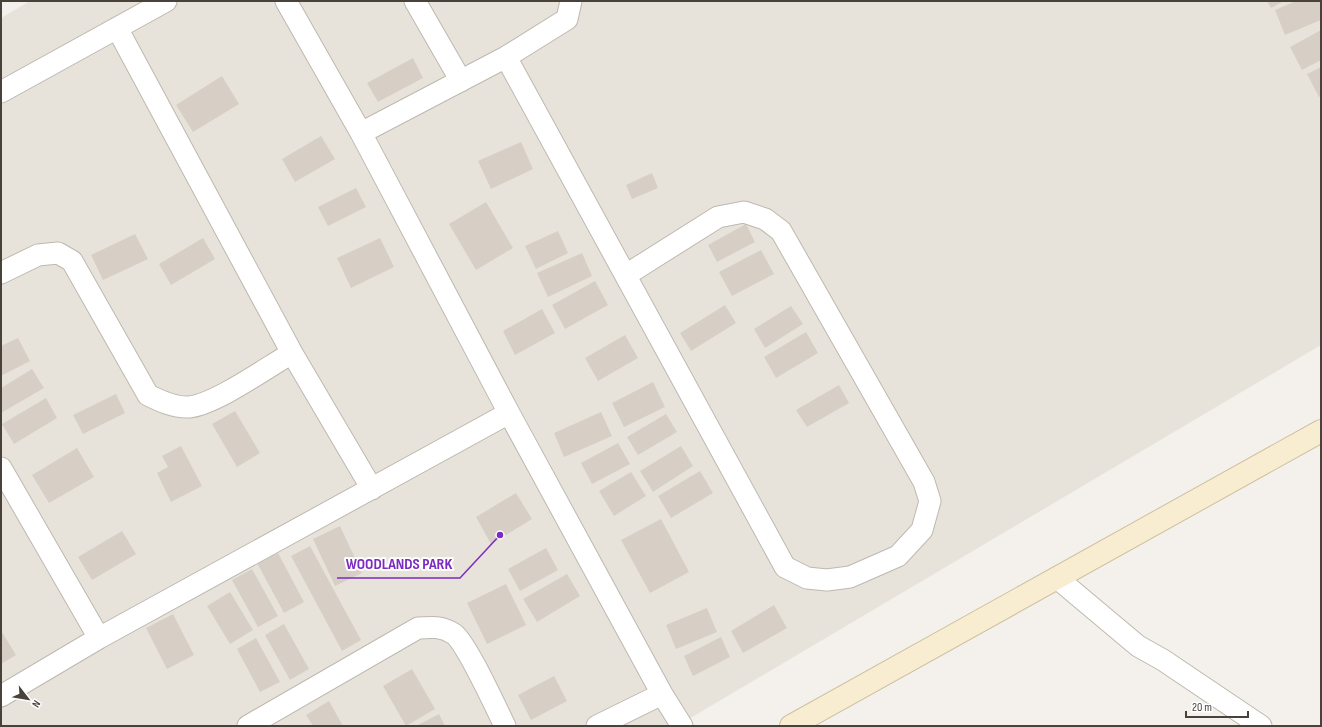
<svg xmlns="http://www.w3.org/2000/svg" width="1322" height="727" font-family="'Sofia Sans Condensed',sans-serif">
	<rect width="100%" height="100%" fill="#f4f1ec"/>
	<path fill="#e7e3db" d="M30 1H1321V345L677 726H1V18Z"/>
	<path fill="#d7cfc5" d="M1267 1H1284L1271 8Z
		M1296 1H1321V20L1285 35 1275 10Z
		M1321 30V60L1302 70 1290 47Z
		M413 58 423 78 378 102 367 83Z
		M1321 67V96L1319 97 1307 74Z
		M222 76 239 104 193 132 176 105Z
		M321 136 335 159 295 182 282 159Z
		M521 142 533 169 491 189 478 161Z
		M652 173 658 188 632 199 626 185Z
		M356 188 366 207 328 226 318 207Z
		M486 202 513 248 476 270 449 224Z
		M746 224 755 242 717 262 708 245Z
		M558 231 568 253 536 269 525 246Z
		M135 234 148 259 103 280 91 255Z
		M203 238 215 259 171 285 159 264Z
		M380 238 394 267 351 288 337 258Z
		M761 250 774 274 732 296 719 272Z
		M582 253 592 276 548 297 537 273Z
		M595 281 608 305 565 329 552 305Z
		M725 305 736 323 691 351 680 333Z
		M791 306 803 324 765 348 754 329Z
		M542 309 555 333 515 355 503 331Z
		M806 332 818 353 776 378 764 357Z
		M625 335 638 358 598 381 585 358Z
		M18 338 30 361 1 376V346Z
		M32 369 44 388 1 413V388Z
		M653 382 665 407 624 427 612 403Z
		M839 385 849 403 807 427 796 410Z
		M116 394 125 413 83 434 73 415Z
		M46 398 57 418 14 444 2 424Z
		M235 411 260 453 237 467 212 424Z
		M601 412 612 436 564 457 554 433Z
		M666 414 677 432 638 455 627 437Z
		M618 443 630 464 592 484 581 463Z
		M181 446 202 486 171 502 157 473 168 467 162 456Z
		M681 446 693 466 653 492 640 471Z
		M77 448 94 477 49 503 32 475Z
		M700 471 713 493 671 518 658 496Z
		M631 472 646 496 614 516 599 491Z
		M516 493 532 519 491 544 476 517Z
		M661 519 689 572 650 593 621 540Z
		M340 526 362 573 335 586 313 539Z
		M122 531 136 554 92 580 78 557Z
		M310 546 361 640 342 651 291 556Z
		M546 548 558 570 520 591 508 569Z
		M278 553 304 602 284 613 257 563Z
		M252 569 278 616 258 627 232 580Z
		M567 574 580 596 537 622 523 599Z
		M506 584 526 625 487 644 467 603Z
		M230 592 253 630 230 644 207 606Z
		M774 605 787 628 743 653 731 631Z
		M707 608 717 632 676 649 666 625Z
		M173 614 194 655 167 669 146 628Z
		M284 624 309 669 290 680 265 635Z
		M2 632 16 655 1 664V633Z
		M721 637 730 657 693 676 684 656Z
		M256 638 280 682 260 692 237 649Z
		M412 669 435 709 406 726 383 686Z
		M554 676 567 701 531 720 518 695Z
		M329 701 343 726H313L306 715Z
		M439 714 445 726H419L418 725Z"/>
	<g fill="none" stroke-linecap="round" stroke-linejoin="round">
		<g stroke="#beb8af" stroke-width="23">
			<path id="minor" d="M286 1 361 133 509 413 662 694 682 726
				M415 1 461 81
				M117 28 292 353 372 489
				M506 57 785 567 807 578 827 580 850 577 898 556 922 530 930 501 924 482 781 231 765 219 744 212 718 217 626 275
				M1 92 166 1
				M361 133 506 57 567 19 571 1
				M1 273 38 255 58 253 72 261 148 395C160 401 175 408 189 407 216 404 266 368 292 353
				M1 468 99 638
				M1057 578 1138 646 1163 660 1261 726
				M1 696 99 638 509 413
				M248 726 418 628C431 627 442 626 454 634 467 644 496 708 505 726
				M597 726 662 694"/>
		</g>
		<g stroke="#cec0a1" stroke-width="24">
			<path id="secondary" d="M791 726 1321 431"/>
		</g>
		<use href="#minor" stroke="#fff" stroke-width="21"/>
		<use href="#secondary" stroke="#f8edd1" stroke-width="22"/>
	</g>
	<path fill="none" stroke="#7b2cbf" stroke-width="1.5" d="M500 535L460 578H337"/>
	<circle fill="#7b2cbf" stroke="#fff" stroke-width="1.5" cx="500" cy="535" r="4"/>
	<g font-size="16" text-anchor="middle" font-weight="bold" fill="#7b2cbf" stroke="#fff" stroke-width="4" stroke-linejoin="round" paint-order="stroke">
		<text x="399" y="569">WOODLANDS PARK</text>
	</g>
	<rect width="1322" height="727" fill="none" stroke="#48423a" stroke-width="4"/>
	<g transform="translate(28 699) rotate(121)" stroke="#ffffff" stroke-width="3" paint-order="stroke">
	<path d="M0-3L7 15L0 10L-7 15Z" fill="#48423a"/>
	<text y="-6" font-size="11" font-weight="bold" text-anchor="middle" fill="#48423a">N</text>
	</g>
	<path d="M1186 711v6h62v-6" fill="none" stroke="#48423a" stroke-width="2"/>
	<text x="1192" y="711" font-size="12" fill="#48423a" stroke="#ffffff" stroke-width="3" paint-order="stroke">20 m</text>
</svg>
